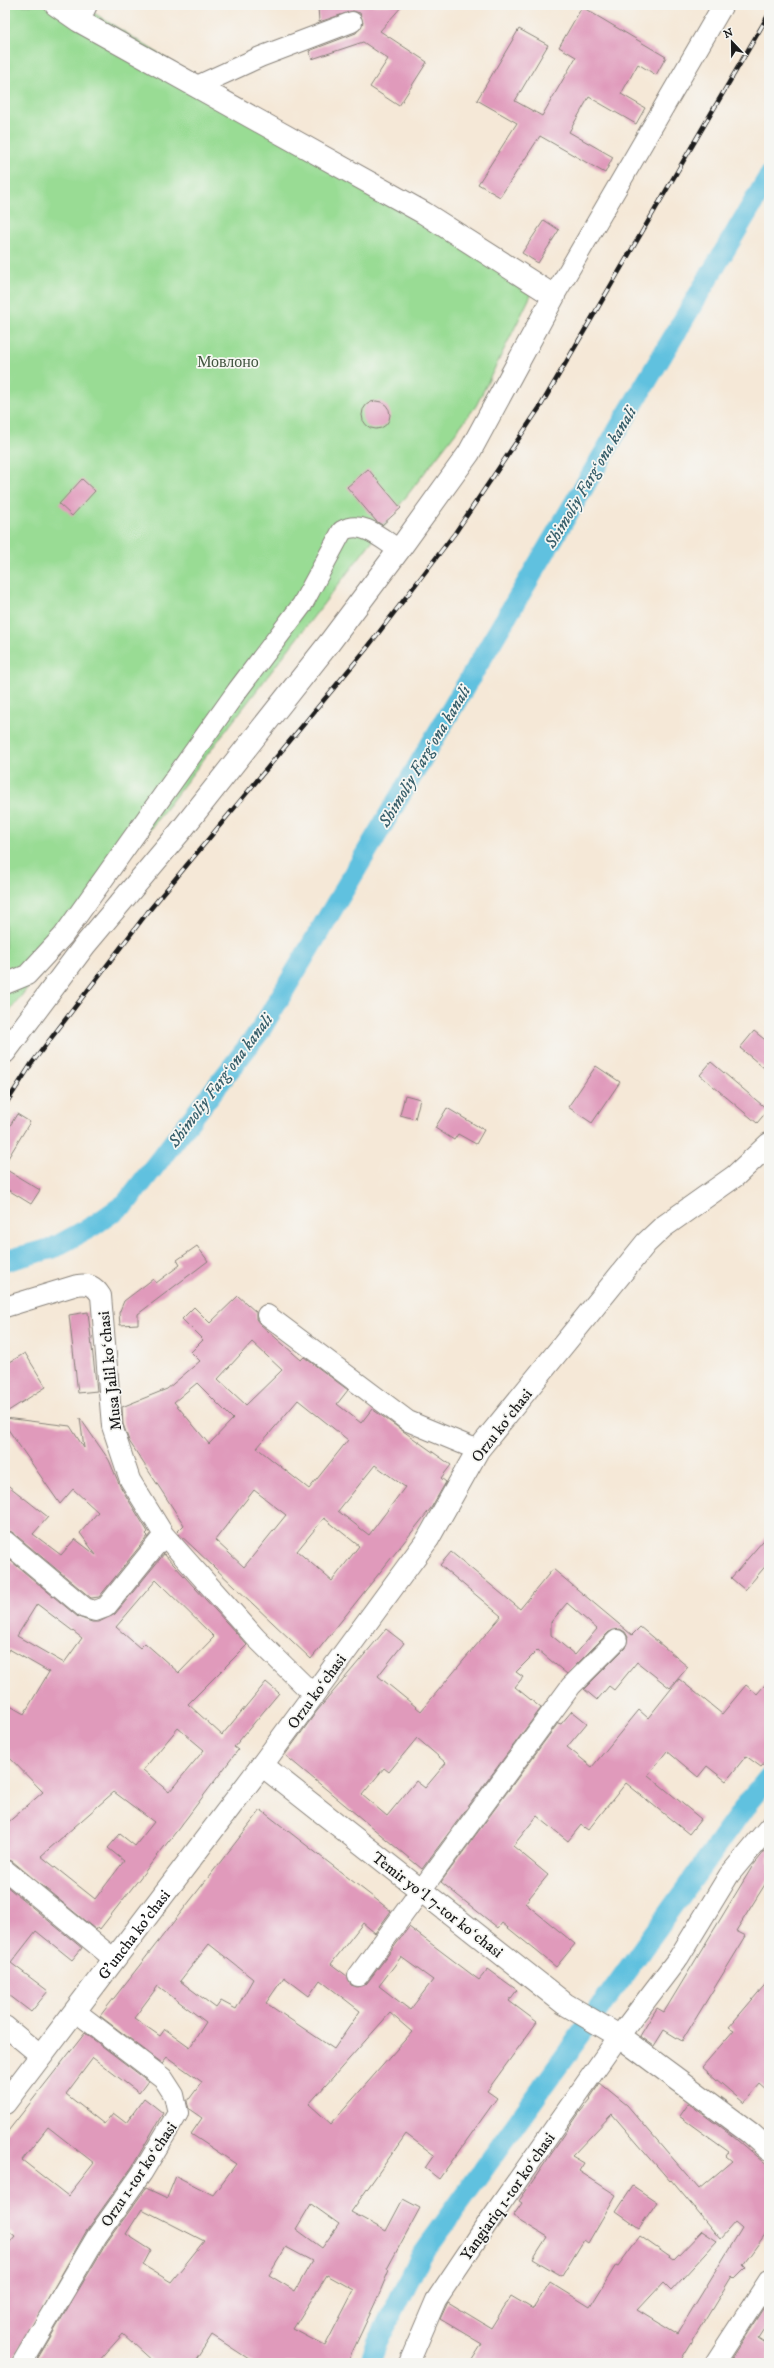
<svg xmlns="http://www.w3.org/2000/svg" width="774" height="2368" font-family="'IM FELL DW Pica',serif">
	<rect width="100%" height="100%" fill="#f6f6f2"/>
	<filter id="ink" filterUnits="userSpaceOnUse"><feTurbulence type="fractalNoise" baseFrequency=".025" numOctaves="2"/><feDisplacementMap in="SourceGraphic" scale="8" xChannelSelector="R" yChannelSelector="G"/><feConvolveMatrix kernelMatrix="1 2 1 2 8 2 1 2 1" color-interpolation-filters="sRGB"/></filter>
	<filter id="wash" filterUnits="userSpaceOnUse"><feTurbulence type="fractalNoise" baseFrequency=".012" numOctaves="4" result="noise"/><feDisplacementMap in="SourceGraphic" scale="16" xChannelSelector="R" yChannelSelector="G"/><feGaussianBlur stdDeviation="0.9" result="paint"/><feColorMatrix in="noise" values="0 0 0 0 0 0 0 0 0 0 0 0 0 0 0 0 0 1.4 0 .05"/><feComposite in="paint" operator="in"/></filter>
	<g filter="url(#wash)">
		<rect width="100%" height="100%" fill="#f5e8d7"/>
		<path fill="#99dc94" stroke="#5a7c58" d="M5 5H81L534 289 476 406 5 1017Z"/>
		<g fill="none" stroke-linecap="round" stroke-linejoin="round">
			<path stroke="#60c1df" stroke-width="21" d="M5 1261 53 1248 93 1226 126 1203 260 1031 769 176
				M370 2363 377 2343 421 2256 749 1801 769 1777"/>
		</g>
		<g id="blocks">
			<path fill="#e09abb" fill-rule="evenodd" d="M403 5 380 31 427 62 399 106 370 87 388 59 363 42 312 59 309 51 356 33 363 23 360 13 353 11 319 22 318 6Z
				M582 7 666 57 656 75 638 64 621 94 645 108 636 124 589 97 569 132 613 157 605 173 540 136 500 197 478 184 517 123 477 100 519 29 548 45 515 101 542 116 576 57 559 47Z
				M544 220 559 230 538 263 522 253Z
				M362 415a14 14 0 1 1 28 0a14 14 0 1 1-28 0Z
				M368 469 401 508 382 525 376 521 347 487Z
				M82 479 95 491 72 516 59 504Z
				M754 1031 769 1043V1072L740 1048Z
				M711 1062 768 1110 757 1123 700 1075Z
				M596 1066 620 1082 592 1123 568 1107Z
				M405 1095 420 1099 415 1119 400 1115Z
				M447 1108 484 1130 476 1144 458 1134 454 1140 435 1128Z
				M17 1114 30 1122 5 1163V1134Z
				M5 1169 40 1190 31 1204 5 1188Z
				M197 1246 208 1261 138 1314V1324L120 1325 119 1313 124 1301 153 1279 156 1283 180 1265 177 1260Z
				M238 1296 256 1312V1319L260 1324 301 1360 304 1357 348 1390 337 1404 361 1423 372 1409 451 1465 441 1478 446 1482 431 1508 311 1659 177 1532 184 1525 129 1441 123 1424 122 1407 167 1389 200 1361 191 1352 203 1340 182 1319 194 1307 210 1323ZM252 1342 282 1370 246 1405 218 1379ZM197 1383 233 1419 209 1444 174 1402ZM298 1400 348 1440 309 1489 257 1448ZM375 1465 405 1487 369 1535 338 1511ZM254 1490 286 1515 244 1567 215 1540ZM324 1518 359 1546 332 1581 297 1551Z
				M88 1312 97 1391 78 1393 69 1315Z
				M25 1353 46 1387 5 1413V1365Z
				M5 1418 70 1426 84 1448 80 1418 109 1460 120 1486 148 1532 146 1534 148 1536 99 1597 91 1598 12 1532 5 1530V1483L48 1517 33 1534 61 1555 75 1539 96 1555 80 1533 98 1512 73 1489 60 1504 5 1425Z
				M769 1534V1562L745 1590 731 1578Z
				M451 1552 520 1609 553 1569 632 1635 640 1627 688 1667 670 1688 637 1662 614 1690 609 1686 597 1700 584 1689 625 1648 628 1637 625 1632 620 1629 609 1632 567 1674 538 1650 516 1672 523 1677 515 1687 541 1708 422 1869 285 1755 317 1711 386 1629 404 1643 378 1676 421 1711 501 1616 440 1565ZM567 1603 597 1629 575 1655 551 1635V1622ZM417 1738 446 1763 425 1788 416 1781 387 1816 362 1795 384 1768 389 1772Z
				M164 1554 247 1645 188 1704 222 1735 266 1682 279 1693 234 1747 238 1750 186 1819 100 1929 98 1927 96 1930 12 1861 5 1859V1825L43 1792 5 1753V1703L24 1714 49 1672 9 1649 5 1656V1556L78 1617 92 1622H99L115 1614ZM156 1580 214 1637 179 1673 145 1643 140 1648 116 1627ZM37 1604 82 1638 64 1663 17 1636ZM178 1728 204 1750 169 1792 143 1770ZM114 1792 154 1822 135 1846 120 1834 108 1848 124 1861 95 1899 41 1856Z
				M679 1679 722 1714 746 1685 757 1694 769 1680V1758L761 1767 746 1756 726 1781 707 1766 698 1777 667 1751 648 1775 701 1819 689 1834 626 1783 588 1830 581 1825 568 1841 537 1816 513 1846 548 1875 525 1903 575 1944 556 1967 502 1923 498 1928 441 1882 558 1723 561 1724 572 1711 587 1723 567 1747 592 1767 639 1710 648 1718Z
				M261 1810 391 1911 375 1933 363 1923 331 1964 347 1976 351 1985 357 1987 367 1983 409 1927 479 1980 488 1969 517 1990 509 2001 537 2022 487 2091 497 2098 439 2179 425 2168 434 2155 406 2134 351 2212 386 2231 403 2199 420 2208 387 2269 389 2270 377 2299 349 2359 356 2363H255L212 2335 194 2363H155L123 2334 97 2363H35L107 2242 146 2188 167 2198 176 2176 213 2195 236 2164 191 2134 202 2118 189 2109 187 2102 202 2082 167 2057 162 2063 100 2016ZM209 1944 253 1979 236 2009 221 2001 216 2008 180 1981ZM401 1957 433 1980 410 2010 379 1986ZM284 1977 309 1996 320 1980 360 2011 334 2049 266 2003ZM158 1986 206 2022 190 2047 165 2029 160 2036 134 2018ZM390 2013 412 2032 331 2124 309 2104ZM311 2204 339 2224 322 2248 296 2229ZM142 2209 204 2241 171 2282 143 2265 151 2250 126 2234ZM286 2247 312 2261 295 2291 269 2275ZM327 2275 354 2290 325 2346 293 2329Z
				M769 1846V1878L736 1931 746 1936 682 2041 664 2030 654 2046 640 2036 657 2008 664 2012 752 1867Z
				M5 1885 82 1948 72 1960 36 1931 11 1963 48 1991 31 2012 5 1992Z
				M769 1980V2092L760 2084 744 2103 702 2067 734 2030 729 2027Z
				M85 2033 148 2081 139 2093 93 2058 66 2094 104 2124 113 2113 126 2123 144 2098 163 2113 132 2167 87 2230 11 2363H5V2248L15 2236 5 2228V2135ZM48 2127 94 2163 68 2196 22 2160Z
				M600 2083 627 2105 699 2189 732 2161 726 2156 729 2152 679 2116 688 2103 731 2135 769 2167V2229L743 2265 746 2268 735 2279 732 2276 679 2363H470L482 2344 440 2319 448 2302 491 2328 511 2296 533 2309 550 2282 590 2307 616 2265 618 2266 640 2236 674 2260 702 2231 717 2241 671 2291 663 2283 638 2310 677 2334 742 2228 735 2222 720 2239 671 2180 670 2181 612 2114 572 2156 584 2163 579 2171 616 2195 588 2243 584 2240 562 2276 533 2259 547 2237 513 2216 522 2203 519 2201 580 2112 591 2099 590 2098Z
				M633 2186 657 2202 639 2228 616 2212Z
				M769 2301V2322L758 2339 769 2346V2363H729Z"/>
		</g>
	</g>
	<g filter="url(#ink)">
		<use href="#blocks" fill-opacity="0" stroke="#88827a" stroke-width="1"/>
		<g fill="none" stroke-linecap="round" stroke-linejoin="round">
			<g stroke="#88827a" stroke-width="22">
				<path id="street" d="M79 21 87 5
					M197 86 260 57 352 22
					M554 296 723 5
					M5 984 27 975 63 936 237 691 302 605 342 531C362 519 382 539 399 550
					M5 1307 77 1285C89 1283 95 1286 101 1296L112 1426 130 1480 164 1535 256 1638 314 1695
					M267 1315 408 1421 478 1450
					M5 1541 85 1608 95 1611 106 1607 164 1535
					M5 1870 114 1959
					M358 1976 571 1686 617 1640
					M5 2026 41 2056
					M22 2363 97 2236 142 2173 178 2113 174 2095 163 2078 75 2011
					M409 2363 436 2300 489 2221 619 2036 679 1957 729 1875 769 1827
					M715 2363 769 2280"/>
			</g>
			<g stroke="#88827a" stroke-width="24">
				<g id="secondary">
					<path d="M5 1052 85 945 179 833 330 642 399 550 469 453 554 296 424 213 79 21 56 5"/>
					<path d="M262 1765 565 2004 619 2036 750 2133 769 2150"/>
					<path id="s1" d="M5 2103 262 1765 428 1539 478 1450 646 1243 663 1227 735 1176 769 1144"/>
				</g>
			</g>
			<use href="#street" stroke="#fff" stroke-width="20"/>
			<use href="#secondary" stroke="#fff" stroke-width="22"/>
			<g stroke="#1c1c1c" stroke-width="4.5">
				<path id="rail" d="M5 1105 32 1063 147 913 367 648 455 533 540 407 769 14"/>
			</g>
			<use href="#rail" stroke="#f6f6f2" stroke-width="3" stroke-dasharray="9" stroke-linecap="butt"/>
		</g>
	</g>
	<g text-anchor="middle" stroke-width="3.5" stroke-linejoin="round" paint-order="stroke">
		<g font-size="16" fill="#425640" stroke="#f6f6f2">
			<text x="228" y="367">Мовлоно</text>
		</g>
		<g font-size="16" fill="#1c1c1c" stroke="#f6f6f2">
			<text transform="translate(109 1371) rotate(-96)" y="6">Musa Jalil koʻchasi</text>
			<text transform="translate(501 1425) rotate(-52)" y="6">Orzu koʻchasi</text>
			<text transform="translate(316 1691) rotate(-54)" y="6">Orzu koʻchasi</text>
			<text transform="translate(438 1904) rotate(38)" y="6">Temir yoʻl 7-tor koʻchasi</text>
			<text dy="6" stroke="none"><textPath href="#s1" startOffset="212">G'uncha ko'chasi</textPath></text>
			<text transform="translate(138 2174) rotate(-56)" y="6">Orzu 1-tor koʻchasi</text>
			<text transform="translate(507 2196) rotate(-55)" y="6">Yangiariq 1-tor koʻchasi</text>
		</g>
		<g font-size="17" font-style="italic" fill="#375e6a" stroke="#f6f6f2">
			<text transform="translate(590 477) rotate(-59)" y="6">Shimoliy Fargʻona kanali</text>
			<text transform="translate(424 756) rotate(-59)" y="6">Shimoliy Fargʻona kanali</text>
			<text transform="translate(220 1080) rotate(-53)" y="6">Shimoliy Fargʻona kanali</text>
		</g>
	</g>
	<rect width="774" height="2368" fill="none" stroke="#f6f6f2" stroke-width="20"/>
	<g transform="translate(732 42) rotate(338)" stroke="#f6f6f2" stroke-width="3" paint-order="stroke">
	<path d="M0-3L7 15L0 10L-7 15Z" fill="#1c1c1c"/>
	<text y="-6" font-size="11" font-weight="bold" text-anchor="middle" fill="#1c1c1c">N</text>
	</g>
</svg>
